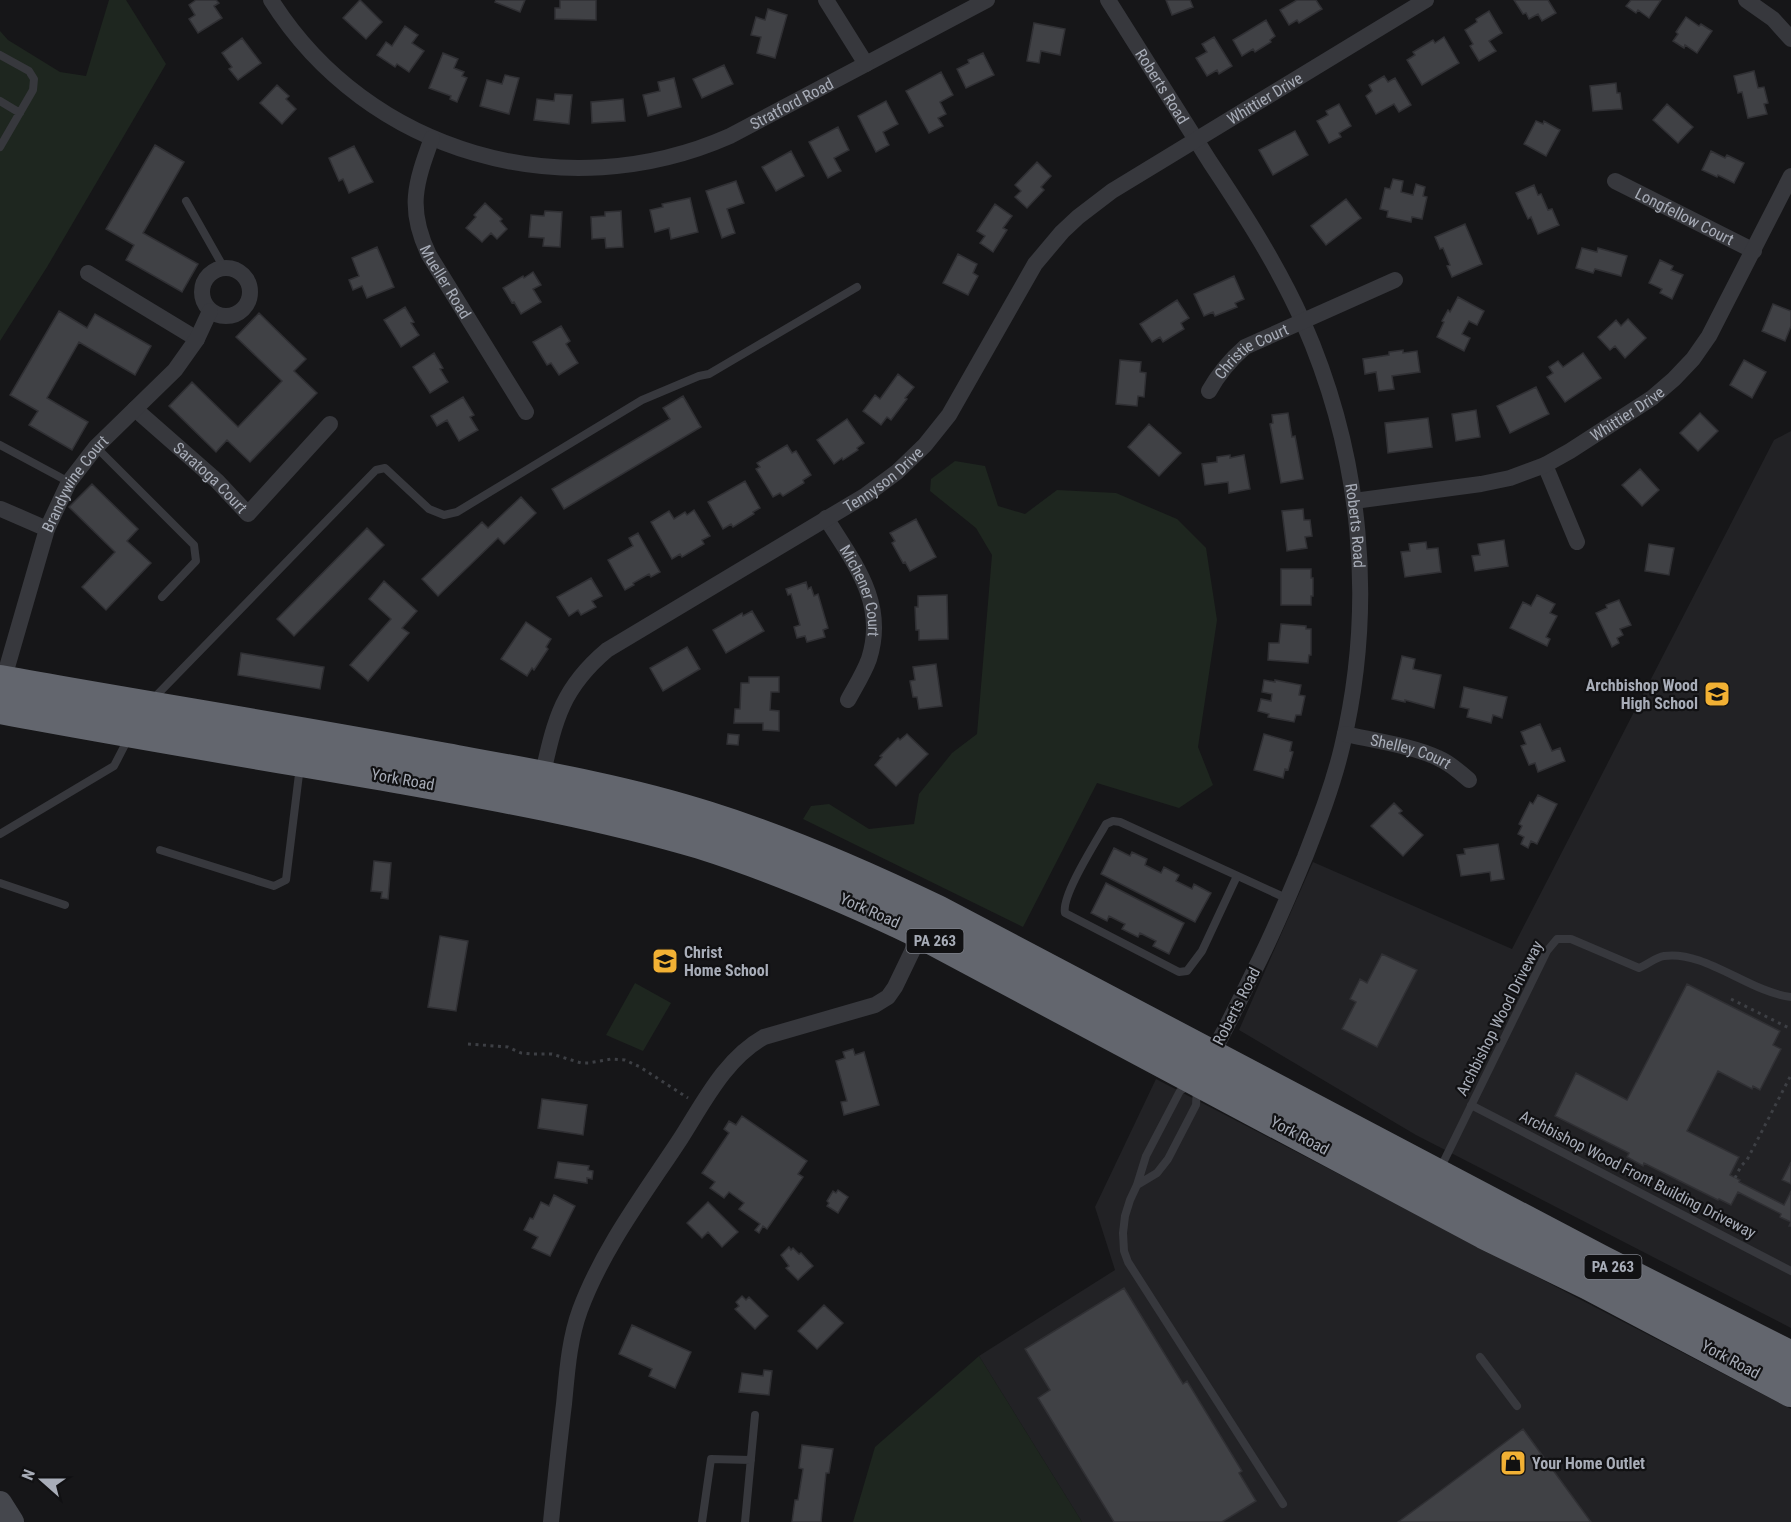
<svg xmlns="http://www.w3.org/2000/svg" width="1791" height="1522" font-family="'Roboto Condensed',sans-serif">
	<rect width="100%" height="100%" fill="#161618"/>
	<path fill="#222225" d="M1791 431V1328L1416 1135 1239 1030 1313 862 1512 949 1774 440Z
		M1156 1079 1791 1409V1522H1082L979 1356 1115 1270 1095 1207Z"/>
	<path fill="#1e261f" d="M109 0H126L166 64 47 267 0 341V31L8 40 60 72 86 76Z
		M955 461 985 466 998 506 1025 514 1057 490 1116 493 1177 519 1206 548 1217 620 1198 747 1213 785 1179 808 1097 783 1023 927 803 819 811 806 829 804 869 829 914 824 919 794 952 753 977 734 992 555 976 528 930 491 931 479Z
		M635 983 671 1003 643 1051 606 1035Z
		M979 1356 1082 1522H853L875 1447Z"/>
	<path fill="#404145" stroke="#303034" stroke-width="1.5" d="M196 0H216L219 3 214 6 222 18 198 33 189 19 195 15 189 5Z
		M360 0 382 22 366 39 343 18Z
		M496 0H525L520 12 495 2Z
		M560 0H596V20L555 19V8H560Z
		M1166 0H1190L1193 7 1172 15Z
		M1297 0H1316L1322 9 1299 23 1297 20 1289 25 1280 10Z
		M1514 0H1548L1556 13 1542 21 1538 14 1529 19 1526 13 1523 14Z
		M1631 0H1661L1649 18 1638 10 1636 13 1626 6Z
		M768 9 787 15 775 58 757 53 761 37 751 35 756 17 765 20Z
		M1489 11 1502 33 1489 41 1496 51 1479 61 1470 46 1473 44 1465 30 1477 22 1476 19Z
		M1686 17 1699 26 1701 24 1712 31 1697 53 1685 45 1684 48 1673 41 1678 34 1676 32Z
		M1266 20 1275 36 1270 40 1271 42 1255 52 1253 49 1242 56 1233 40Z
		M1034 23 1065 29 1060 55 1041 51 1039 63 1027 61Z
		M405 26 418 35 412 43 424 51 409 72 397 64 395 67 377 55 386 42 392 46Z
		M1214 37 1232 66 1219 74 1217 70 1207 76 1196 58 1207 52 1202 44Z
		M1444 37 1459 63 1422 85 1407 60 1415 55 1413 52 1433 40 1435 43Z
		M242 38 261 63 238 80 229 69 232 67 222 53Z
		M443 53 458 59 454 68 464 72 462 76 467 78 457 102 450 99 451 96 429 88Z
		M983 53 994 75 966 88 957 69 969 63 968 60Z
		M724 65 733 84 702 98 693 79Z
		M1754 71 1758 88 1764 87 1768 103 1764 104 1767 114 1748 118 1742 92 1738 93 1734 76Z
		M941 72 953 95 940 102 946 114 938 118 943 126 929 133 906 91Z
		M505 75 519 78 509 114 480 106 487 80 502 84Z
		M1384 76 1388 82 1395 78 1411 105 1399 112 1394 104 1376 114 1366 96 1372 91 1369 85Z
		M674 78 681 107 648 116 643 95 660 91 658 82Z
		M1616 83 1617 93H1620L1622 109 1593 111 1590 86Z
		M277 85 289 96 286 99 296 109 282 124 260 103Z
		M555 94 572 95 569 124 534 120 537 99 554 101Z
		M623 99 625 121 592 123 591 102Z
		M886 101 898 124 883 132 889 145 876 152 858 116Z
		M1339 104 1351 126 1339 133 1341 137 1329 143 1317 121 1328 115 1326 111Z
		M1667 104 1693 127 1678 143 1653 120Z
		M1536 121 1543 124 1544 121 1560 130 1546 156 1524 144Z
		M838 127 849 150 834 158 841 171 828 178 809 142Z
		M1295 131 1308 155 1273 175 1259 150Z
		M155 145 184 162 143 233 198 264 182 292 126 260 134 245 106 229Z
		M354 146 373 182 349 193 343 179 339 181 329 158Z
		M791 151 804 176 776 191 762 167Z
		M1711 151 1725 158 1727 155 1744 163 1734 183 1718 175 1717 177 1702 170Z
		M1037 162 1051 176 1041 187 1044 190 1027 208 1015 197 1021 191 1015 185Z
		M1393 179 1403 181 1401 192 1413 195 1416 184 1425 187 1423 196 1427 197 1422 219 1412 217 1411 222 1387 217 1388 211 1380 209 1385 188 1390 189Z
		M736 181 744 203 727 209 735 233 722 238 706 191Z
		M1534 185 1538 195 1541 194 1548 210 1552 209 1559 225 1538 234 1531 217 1528 219 1516 193Z
		M690 198 698 232 671 239 669 228 655 232 650 210 663 207 662 204Z
		M1346 199 1361 218 1326 245 1311 226Z
		M485 203 502 219 500 221 507 229 497 239 491 233 482 242 466 228 476 217 474 215Z
		M995 204 1012 216 1003 228 1007 230 993 252 980 243 985 236 977 231Z
		M545 211 562 212 560 247 543 246 544 238 529 237 531 215 544 216Z
		M621 211 623 247 606 248 605 238 592 239 591 217 605 216V212Z
		M1465 224 1482 264 1452 277 1447 266 1450 265 1443 248 1440 249 1435 237Z
		M377 247 394 287 367 298 362 286 353 290 349 280 359 276 352 258Z
		M1582 248 1597 252 1598 248 1627 256 1621 276 1595 269 1593 273 1576 268Z
		M958 254 977 264 973 273 978 276 968 295 943 283Z
		M1660 260 1673 266 1671 270 1683 275 1672 299 1660 293 1662 289 1649 283Z
		M533 272 541 285 533 289 541 302 521 314 514 302 512 303 503 288 523 276 524 278Z
		M1234 276 1244 299 1235 303 1237 307 1215 316 1213 312 1204 316 1194 294Z
		M1458 297 1484 311 1477 325 1469 321 1462 334 1470 338 1464 351 1437 337 1444 322 1442 321 1448 310 1450 312Z
		M1177 300 1189 318 1181 323 1184 329 1163 342 1160 337 1152 342 1140 324Z
		M1773 304 1791 311V326L1785 341 1762 331Z
		M405 307 414 322 411 323 419 335 401 347 384 320Z
		M59 311 87 328 95 314 151 346 135 375 79 342 47 398 88 422 72 450 29 425 38 411 10 395Z
		M259 313 306 359 294 371 317 393 250 462 227 440 216 452 169 406 192 382 238 427 282 381 236 337Z
		M1628 319 1646 338 1625 358 1615 346 1610 350 1598 337 1616 320 1621 326Z
		M561 326 570 341 566 344 578 363 559 375 551 363 547 365 533 342Z
		M1403 350V353L1417 351 1420 372 1392 376 1394 389 1379 391 1376 372 1365 374 1363 359 1389 355V352Z
		M434 353 443 368 440 369 448 382 430 393 413 367Z
		M1583 353 1601 378 1565 402 1547 377 1553 373 1549 367 1558 361 1563 367Z
		M1120 360 1141 362 1140 372 1146 373 1144 397 1138 396 1137 406 1116 404Z
		M1744 360 1766 372 1752 398 1730 385Z
		M898 374 914 387 905 398 907 399 891 420 887 417 881 425 863 411 875 395 880 399Z
		M1536 387 1549 414 1510 433 1497 406Z
		M683 396 701 427 564 509 552 489 670 419 663 408Z
		M463 397 474 415 470 417 478 430 459 441 447 420 437 426 431 416Z
		M1476 410 1480 437 1456 441 1452 414Z
		M1288 413 1292 437 1295 436 1303 479 1281 483 1270 424 1273 423 1272 415Z
		M1700 413 1718 431 1698 451 1680 433Z
		M1428 418 1432 447 1388 453 1385 423Z
		M847 419 864 443 857 448 858 450 843 460 842 458 834 464 817 440Z
		M1149 424 1181 453 1159 476 1128 447Z
		M787 445 792 453 796 451 811 475 803 480 804 483 783 496 780 493 773 497 756 469 760 467 757 463Z
		M1230 455V458L1244 455 1250 489 1229 493 1228 482 1205 485 1202 464 1217 462V457Z
		M1640 469 1659 490 1642 506 1622 485Z
		M745 481 760 508 753 512 754 514 733 527 731 524 723 529 708 502Z
		M92 484 138 529 127 541 151 563 106 610 82 587 115 552 69 507Z
		M521 497 536 513 504 544 498 538 438 596 422 579 482 522 488 528Z
		M1303 509 1304 520H1310L1312 536 1305 537 1307 548 1287 551 1282 511Z
		M694 510 710 536 702 540 704 544 682 557 680 554 672 559 651 522 669 511 674 519 685 512 687 515Z
		M916 519 936 557 910 571 905 562 903 563 892 543 895 541 890 533Z
		M367 528 384 545 294 636 277 619Z
		M638 533 660 572 651 577 649 574 633 583 634 585 625 590 608 560 633 546 629 538Z
		M1504 540 1508 566 1475 571 1472 556 1480 555 1478 544Z
		M1426 542 1427 549 1438 548 1441 572 1405 577 1401 552 1410 551 1409 544Z
		M1649 544 1674 548 1669 575 1645 571Z
		M1281 569H1311V578H1313V596H1311V605H1281Z
		M591 578 602 596 592 601 596 607 581 615 578 610 569 616 557 597Z
		M384 581 417 611 402 628 409 633 368 681 350 665 391 619 369 599Z
		M806 582 808 589 811 587 814 596 818 594 828 628 823 630 825 637 807 642 805 636 797 638 794 627 800 625 791 594 788 595 786 589Z
		M947 595 948 639 919 640V630H916L915 607H918V596Z
		M1537 595 1555 604 1550 613 1557 616 1546 637 1550 639 1547 646 1510 628 1523 602 1531 606Z
		M1619 600 1631 625 1620 629 1623 635 1617 638 1619 643 1612 647 1596 613 1607 608 1606 605Z
		M752 611 764 631 726 653 713 630 742 613 743 616Z
		M526 622 551 639 546 647 548 649 534 670 532 668 527 676 501 659Z
		M1281 624 1306 626V629H1311V655H1309L1308 663 1268 660 1269 643H1279Z
		M687 647 700 669 663 691 650 668Z
		M241 653 324 667 320 689 238 675Z
		M1402 656 1415 659 1413 669 1441 675 1434 708 1405 700V702L1392 699Z
		M936 664 942 706 919 709 917 697H913L910 681 915 680 913 667Z
		M749 677H779V692H771L770 710 779 711V731L763 730V723H734L735 709H740L741 683H749Z
		M1264 680 1275 682V680L1301 685 1299 695 1305 696 1301 715H1296L1294 722 1268 717 1269 714 1258 711 1261 699 1271 701 1272 694 1262 692Z
		M1464 687 1507 697 1502 718 1493 715 1491 723 1467 717 1469 709 1460 707Z
		M1540 724 1552 751 1560 748 1565 761 1538 772 1535 763 1529 765 1521 746 1526 744 1521 732Z
		M728 734 739 735 738 745 727 744Z
		M907 734 928 754 896 786 875 765 882 757 880 756 898 738 900 740Z
		M1264 734 1292 742 1290 751 1293 752 1288 770 1285 769 1283 778 1254 770Z
		M1538 795 1557 804 1537 844 1531 841 1528 848 1521 844 1524 837 1518 834 1522 826 1519 824 1530 802 1533 804Z
		M1394 803 1402 811 1399 813 1423 835 1403 856 1371 826Z
		M1498 844 1504 879 1491 881 1490 872 1461 876 1457 855 1465 854 1464 849Z
		M1114 848 1130 856 1132 852 1147 859 1145 865 1161 873 1164 867 1179 875 1176 881 1192 889 1194 884 1211 893 1195 922 1101 874Z
		M374 861 391 863 388 899 381 898 382 892 371 891Z
		M1106 883 1184 923 1169 954 1153 946 1156 941 1140 933 1138 937 1122 929 1125 924 1109 916 1107 921 1091 913Z
		M440 936 468 941 456 1011 428 1007Z
		M1382 954 1417 970 1377 1047 1342 1029 1356 1002 1350 999 1360 979 1367 983Z
		M1687 984 1780 1031 1773 1045 1781 1049 1760 1090 1753 1086 1752 1089 1718 1071 1687 1131 1739 1157 1730 1175 1740 1180 1739 1182 1784 1205 1791 1191V1226H1789L1791 1222 1780 1217 1781 1214 1738 1192 1731 1205 1719 1199 1718 1200 1644 1163 1643 1166 1627 1157 1629 1153 1555 1116 1576 1073 1627 1100Z
		M853 1049 855 1055 864 1052 879 1105 844 1115 841 1102 847 1101 836 1061 845 1058 843 1052Z
		M542 1099 587 1105 583 1135 538 1128Z
		M742 1116 807 1161 798 1174 803 1177 767 1229 763 1226 759 1233 755 1230 760 1224 739 1209 744 1203 729 1192 724 1198 710 1188 715 1182 702 1173 729 1133 724 1129 729 1121 736 1125Z
		M558 1162 589 1166 588 1170 593 1171 592 1179 587 1178V1183L555 1178Z
		M1791 1162V1184L1782 1180Z
		M838 1190 848 1197 838 1213 827 1206 829 1203 827 1201 833 1191 836 1193Z
		M554 1195 575 1206 550 1256 532 1248 538 1237 524 1230 530 1218 533 1219 541 1202 549 1206Z
		M708 1202 738 1232 722 1247 708 1232 702 1238 687 1223Z
		M789 1247 791 1250 793 1248 799 1254 801 1253 813 1266 798 1280 786 1268 789 1266 781 1255Z
		M1124 1288 1183 1384 1187 1381 1242 1471 1239 1473 1256 1501 1222 1522H1114L1038 1398 1050 1390 1025 1349Z
		M742 1296 746 1300 749 1297 768 1316 755 1329 735 1309 739 1306 736 1302Z
		M824 1305 843 1323 817 1349 798 1331Z
		M632 1325 691 1352 675 1388 649 1376 652 1369 619 1354Z
		M764 1370 772 1371 769 1395 739 1392 742 1373 763 1376Z
		M1523 1429 1591 1522H1398L1432 1497Z
		M802 1445 833 1449 829 1473H826L821 1522H792L795 1500H798L803 1469 799 1468Z"/>
	<g fill="none" stroke-linecap="round" stroke-linejoin="round">
		<path stroke="#3d3f44" stroke-width="3" stroke-dasharray="3 4.5" stroke-linecap="butt" d="M1731 999 1791 1029
			M468 1044 508 1047 521 1053 531 1054H552L581 1063H589L611 1059 625 1060 640 1067 688 1098
			M1735 1178 1741 1166 1747 1160 1791 1075"/>
		<path stroke="#37383d" stroke-width="8" d="M0 55 29 71 34 79 33 90 0 147
			M0 101 20 113
			M186 201 224 268
			M0 445 69 482
			M96 447 194 545 196 561 162 597
			M152 700 376 470 385 468 429 509 444 515 457 512 642 400 699 376 709 374 857 287
			M0 834 114 766 129 737
			M160 850 274 886 286 880 300 766
			M1237 876 1202 951 1187 971 1179 972 1065 913C1061 896 1096 842 1106 824L1113 821 1120 822 1288 899
			M0 883 65 905
			M1191 1084 1180 1091 1146 1156 1137 1185 1130 1200 1125 1216 1123 1233 1124 1251 1128 1262 1283 1504
			M1471 1105 1791 1271
			M1440 1169 1547 951 1557 939H1571L1639 968C1647 965 1656 957 1664 956 1705 950 1749 992 1791 997
			M1137 1185 1157 1173 1168 1159 1196 1105 1197 1088
			M1480 1357 1517 1406
			M702 1522 711 1459 751 1460
			M745 1522 755 1415"/>
		<g stroke="#37383d" stroke-width="16">
			<path id="s1" d="M271 0C368 154 565 209 730 136L987 0"/>
			<path d="M826 0 866 64"/>
			<path id="s2" d="M1108 0C1142 54 1176 108 1210 162 1244 213 1278 266 1303 322 1362 456 1376 605 1342 747 1333 785 1319 821 1305 857 1289 895 1274 932 1255 969 1240 1000 1225 1031 1208 1061"/>
			<path d="M1746 0 1773 19 1791 39"/>
			<path id="s3" d="M432 138C415 184 407 209 429 255L526 412"/>
			<path id="s4" d="M1615 181 1754 251"/>
			<circle cx="226" cy="292" r="24"/>
			<path d="M88 273 197 339"/>
			<path id="s5" d="M1209 391C1219 373 1229 361 1245 347L1395 280"/>
			<path id="s6" d="M135 409 217 481 248 514 330 424"/>
			<path d="M1545 465 1577 542"/>
			<path id="s7" d="M1354 501 1481 484 1510 478 1545 465 1570 451 1652 398 1674 379 1693 359 1709 336 1791 176"/>
			<path d="M1 509 47 529"/>
			<path id="s8" d="M826 518C854 563 887 603 869 659 864 673 855 687 848 700"/>
			<path id="s9" d="M1 688 47 529 69 482 96 447 175 370 197 339 210 311"/>
			<path id="s10" d="M1345 734C1372 740 1413 746 1438 758 1450 763 1460 772 1469 780"/>
			<path id="s11" d="M542 777C555 720 561 689 607 650L866 495 897 472 925 445 949 415 1035 264 1062 232 1078 217 1112 191 1426 0"/>
			<path d="M551 1522C555 1483 559 1444 564 1404 567 1373 569 1340 580 1310 603 1248 645 1193 681 1138 704 1102 725 1059 764 1037L875 1005 888 997 895 987 921 933"/>
		</g>
		<path stroke="#45474d" stroke-width="24" d="M0 1503 12 1522"/>
		<path stroke="#63666e" stroke-width="32" d="M0 681C149 708 298 731 446 759 533 775 622 790 707 817 787 842 862 875 937 911L1601 1261 1791 1357
			M0 708C133 733 267 755 401 778 501 796 602 814 700 843 776 867 850 899 921 933L1484 1233 1589 1284 1791 1391"/>
	</g>
	<defs>
		<g id="school-square" transform="scale(1.35)"><rect x="-9" y="-9" width="18" height="18" rx="4" fill="#f2b134" stroke="#111113"/><path d="M0-5L7-2L0 1L-7-2ZM-4 1L0 2.5L4 1V4Q0 6-4 4Z" fill="#111"/></g>
		<g id="shop-square" transform="scale(1.35)"><rect x="-9" y="-9" width="18" height="18" rx="4" fill="#f2b134" stroke="#111113"/><path d="M-5-2.5h2.3a2.7 3.5 0 0 1 5.4 0H5L5.5 6h-11ZM-1.5-2.5h3a1.5 2.3 0 0 0-3 0Z" fill="#111"/></g>
	</defs>
	<g fill-rule="evenodd">
		<use href="#school-square" x="1717" y="694"/>
		<use href="#school-square" x="665" y="961"/>
		<use href="#shop-square" x="1513" y="1463"/>
	</g>
	<g text-anchor="middle" stroke-width="4.5" stroke-linejoin="round" paint-order="stroke">
		<g fill="#111113" stroke="#7b7e86" stroke-width="1.5">
			<rect x="906.5" y="929" width="57" height="24" rx="4.5"/>
			<rect x="1584.5" y="1255" width="57" height="24" rx="4.5"/>
		</g>
		<g font-size="15" font-weight="bold" fill="#a8adb8">
			<text x="935" y="946">PA 263</text>
			<text x="1613" y="1272">PA 263</text>
		</g>
		<g font-size="16" fill="#a8adb8" stroke="#111113">
			<text dy="6" stroke="none"><textPath href="#s2" startOffset="102">Roberts Road</textPath></text>
			<text dy="6" stroke="none"><textPath href="#s11" startOffset="1023">Whittier Drive</textPath></text>
			<text dy="6" stroke="none"><textPath href="#s1" startOffset="591">Stratford Road</textPath></text>
			<text dy="6" stroke="none"><textPath href="#s4" startOffset="78">Longfellow Court</textPath></text>
			<text dy="6" stroke="none"><textPath href="#s3" startOffset="153">Mueller Road</textPath></text>
			<text dy="6" stroke="none"><textPath href="#s5" startOffset="60">Christie Court</textPath></text>
			<text dy="6" stroke="none"><textPath href="#s7" startOffset="292">Whittier Drive</textPath></text>
			<text dy="6" stroke="none"><textPath href="#s6" startOffset="102">Saratoga Court</textPath></text>
			<text dy="6" stroke="none"><textPath href="#s11" startOffset="471">Tennyson Drive</textPath></text>
			<text dy="6" stroke="none"><textPath href="#s9" startOffset="219">Brandywine Court</textPath></text>
			<text dy="6" stroke="none"><textPath href="#s2" startOffset="588">Roberts Road</textPath></text>
			<text dy="6" stroke="none"><textPath href="#s8" startOffset="82">Michener Court</textPath></text>
			<text dy="6" stroke="none"><textPath href="#s10" startOffset="68">Shelley Court</textPath></text>
			<text transform="translate(403 779) rotate(10)" y="6">York Road</text>
			<text transform="translate(870 910) rotate(24)" y="6">York Road</text>
			<text transform="translate(1236 1006) rotate(-63)" y="6">Roberts Road</text>
			<text transform="translate(1499 1018) rotate(-63)" y="6">Archbishop Wood Driveway</text>
			<text transform="translate(1300 1135) rotate(28)" y="6">York Road</text>
			<text transform="translate(1638 1174) rotate(27)" y="6">Archbishop Wood Front Building Driveway</text>
			<text transform="translate(1731 1359) rotate(28)" y="6">York Road</text>
		</g>
		<g font-size="16" font-weight="bold" fill="#a8adb8" stroke="#111113" text-anchor="start">
			<text x="1698" y="691" text-anchor="end">Archbishop Wood<tspan x="1698" dy="18">High School</tspan></text>
			<text x="684" y="958">Christ<tspan x="684" dy="18">Home School</tspan></text>
			<text x="1532" y="1469">Your Home Outlet</text>
		</g>
	</g>
	<g transform="translate(42 1480) rotate(291)" stroke="#111113" stroke-width="4.5" paint-order="stroke">
	<path d="M0-4.5L10 22L0 15L-10 22Z" fill="#a8adb8"/>
	<text y="-9" font-size="16" font-weight="bold" text-anchor="middle" fill="#a8adb8">N</text>
	</g>
</svg>
